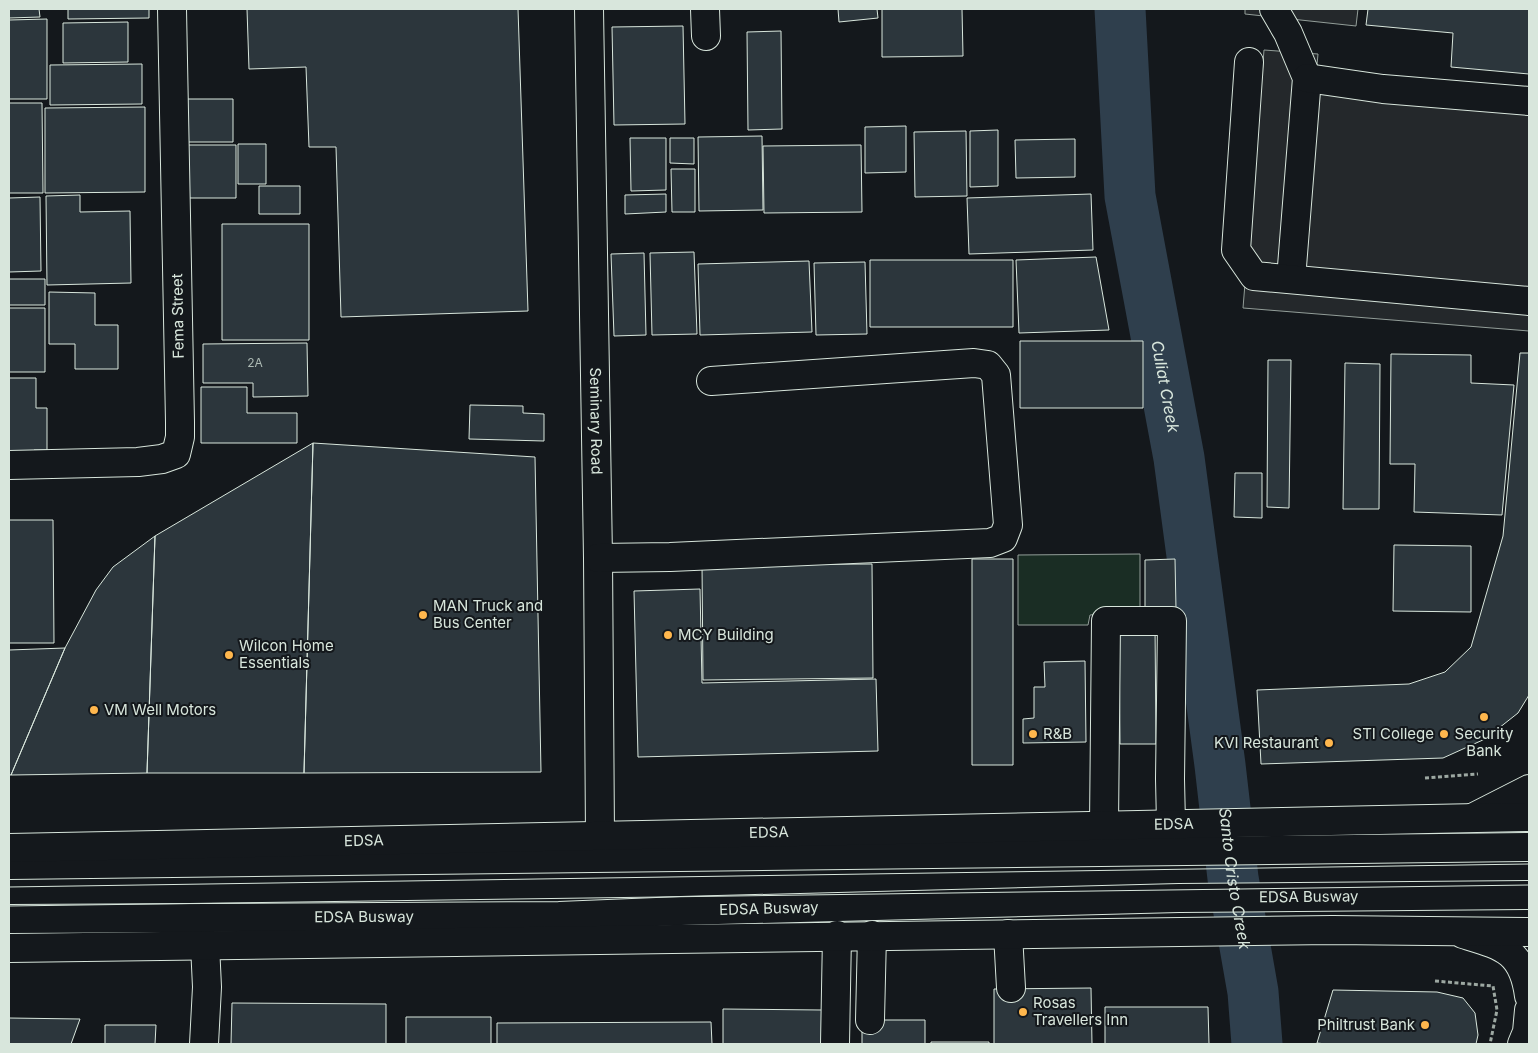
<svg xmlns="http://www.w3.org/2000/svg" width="1538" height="1053" font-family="Inter,sans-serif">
	<rect width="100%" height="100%" fill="#14181c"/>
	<path fill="#1a2d24" stroke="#939e99" d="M1140 554V609L1090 615 1088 625H1018V555Z"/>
	<path fill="#24282b" stroke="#939e99" d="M1245 9H1358L1356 26 1245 14Z
		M1264 50 1318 54 1316 76 1529 93V331L1243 308Z"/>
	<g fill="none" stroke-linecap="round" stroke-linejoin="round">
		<path stroke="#2f3f4d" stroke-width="51" id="s1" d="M1120 9 1130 196 1179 458 1220 765 1233 878 1253 992 1257 1044"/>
	</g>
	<path fill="#2c363c" stroke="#d8e6dc" d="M9 9H39L40 17 9 18Z
		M68 9H149V18L68 19Z
		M247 9H518L528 311 341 317 336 147H309L306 67 249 69Z
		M838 9H877L878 18 839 22Z
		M882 9H962L963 56 882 57Z
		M1368 9H1529V74L1451 67 1453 33 1366 25Z
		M47 19V99H9V20Z
		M128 22V62L63 63V23Z
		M683 26 685 124 614 125 612 27Z
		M781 31 782 129 748 130 747 32Z
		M142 64V104L50 105V65Z
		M183 99H233V142H183Z
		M9 103H42L43 193H9Z
		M145 107V192L45 193V108Z
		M906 126V172L865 173V127Z
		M998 130V186L970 187V131Z
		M966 131 967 196 915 197 914 132Z
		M762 136 763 210 699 211 698 137Z
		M630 138H666V190L631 191Z
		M670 138H694V164L670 163Z
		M1075 139V177L1016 178 1015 140Z
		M238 144H266V184H238Z
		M186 145H236V198H186Z
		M861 145 862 212 764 213 763 146Z
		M671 169H695V212H672Z
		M259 186H300V214H259Z
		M666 194V212L625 214V195Z
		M1091 194 1093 250 969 254 967 198Z
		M80 195V212L130 211 131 283 47 285 46 196Z
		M40 197 41 271 9 272V198Z
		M222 224H309V340H222Z
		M694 252 697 334 652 335 650 253Z
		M644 253 646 335 614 336 611 254Z
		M1096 257 1109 330 1019 333 1016 260Z
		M870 260H1013V327H870Z
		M809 261 812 332 700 335 698 264Z
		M865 262 867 334 816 335 814 263Z
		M9 279H45V305H9Z
		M49 292 95 293V325H118V369H75V344H49Z
		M9 308H45V372H9Z
		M1020 341H1143V408H1020Z
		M307 343 308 396 253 397V383H203V344Z
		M1520 353H1529V695L1518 713 1485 739 1443 758 1261 764 1257 690 1409 684 1445 672 1471 647 1503 536Z
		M1391 354 1471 355V383L1514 385 1502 515 1414 512 1415 464H1390Z
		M1268 360H1291L1289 508 1267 507Z
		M1345 363 1380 364 1379 509H1343Z
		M9 378H36V408H47V450H34V455L9 454Z
		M201 387H247V413H297V443H201Z
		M470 405 523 406V413L544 414V441L469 439Z
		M313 443 535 457 541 772 304 773Z
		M313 443 304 773H147L155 536Z
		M1235 473H1262V518L1234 517Z
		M9 520H53L54 643H9Z
		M155 536 147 773 11 775 65 648 96 590 113 567Z
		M1394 545 1471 546V612L1393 611Z
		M972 559H1013V765H972Z
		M1175 559 1176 609H1145V560Z
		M872 564 873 678 703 680 702 565Z
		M700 589 702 683 876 679 878 751 638 757 634 591Z
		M1155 625 1156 744H1120L1119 626Z
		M65 648 11 775H9V650Z
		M1085 661 1086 742 1023 743V719L1034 718V687H1045L1044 662Z
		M1091 988 1092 1044H994V989Z
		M1333 990 1437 992 1463 998 1475 1013 1478 1035 1476 1044H1326L1317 1043Z
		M232 1003 386 1004V1044H231Z
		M1105 1007H1208L1209 1044H1105Z
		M723 1009 822 1010V1044H723Z
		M406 1017H491V1044H406Z
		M9 1018 80 1019 71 1044H9Z
		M862 1020H925V1044H862Z
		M711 1022 712 1044H497V1023Z
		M105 1025H156L155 1044H105Z
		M931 1042H989V1044H931Z"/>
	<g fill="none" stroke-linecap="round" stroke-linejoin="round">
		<g stroke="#d8e6dc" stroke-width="30">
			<g id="minor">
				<path id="s2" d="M589 9 598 558 600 835"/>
				<path d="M705 9 706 36"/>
				<path d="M1274 9 1288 33 1307 78 1291 279"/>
				<path d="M1249 62 1236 250 1254 276 1529 301"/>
				<path d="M1307 78 1383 89 1529 101"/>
				<path d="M9 465 138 462 162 459 176 454 180 437V422L172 9"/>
				<path d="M598 558 670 557 990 543 1003 538 1008 525 996 375 988 365 974 363 711 381"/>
				<path d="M1104 825 1106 621H1172L1170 779 1171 824"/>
				<path d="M9 865 1529 847"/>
				<path id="s3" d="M9 919 559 916 681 911 1179 898 1529 895"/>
				<path d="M1008 934 1011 988"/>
				<path d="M870 1020 872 935"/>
				<path d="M204 1044 207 987 205 945"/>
				<path d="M835 1044 837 935"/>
			</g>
		</g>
		<g stroke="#d8e6dc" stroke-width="30">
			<path id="major" d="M1472 818 1529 789
				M1463 934C1502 946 1523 950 1529 996
				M1522 1044 1527 1032 1529 1010"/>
		</g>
		<g stroke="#d8e6dc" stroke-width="30">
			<g id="highway">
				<path id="s4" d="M9 848 1529 817"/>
				<path d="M9 948 1332 930 1529 932"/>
			</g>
		</g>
		<path stroke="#9da8a2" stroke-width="3" stroke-dasharray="4 2.5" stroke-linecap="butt" d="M1425 778 1478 774
			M1435 981 1493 986 1497 1010 1490 1044"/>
		<use href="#minor" stroke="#14181c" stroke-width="28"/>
		<use href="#major" stroke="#14181c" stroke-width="28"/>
		<use href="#highway" stroke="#14181c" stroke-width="28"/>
		<path stroke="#d8e6dc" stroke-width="1" d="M9 887 1529 864
			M9 906 1529 885"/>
	</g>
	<g fill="#ffb74d" stroke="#14181c" stroke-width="2">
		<circle cx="423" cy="615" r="5"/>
		<circle cx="668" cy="635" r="5"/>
		<circle cx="229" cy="655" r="5"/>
		<circle cx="94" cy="710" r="5"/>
		<circle cx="1484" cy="717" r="5"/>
		<circle cx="1033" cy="734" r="5"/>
		<circle cx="1444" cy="734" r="5"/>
		<circle cx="1329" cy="743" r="5"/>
		<circle cx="1023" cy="1012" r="5"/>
		<circle cx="1425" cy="1025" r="5"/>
	</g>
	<g text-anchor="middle" stroke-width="4" stroke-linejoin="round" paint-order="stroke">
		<g font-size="12" fill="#adbab4">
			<text x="255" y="367">2A</text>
		</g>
		<g font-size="15" fill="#d8e6dc" stroke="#14181c">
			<text transform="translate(178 316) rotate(-91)" y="5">Fema Street</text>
			<text dy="5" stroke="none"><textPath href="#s2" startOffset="412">Seminary Road</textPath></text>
			<text dy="5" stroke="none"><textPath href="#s4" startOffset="1165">EDSA</textPath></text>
			<text dy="5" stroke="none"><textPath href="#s4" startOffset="760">EDSA</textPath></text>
			<text dy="5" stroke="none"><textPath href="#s4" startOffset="355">EDSA</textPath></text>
			<text dy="5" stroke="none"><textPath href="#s3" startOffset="1300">EDSA Busway</textPath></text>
			<text dy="5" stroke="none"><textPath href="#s3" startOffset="760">EDSA Busway</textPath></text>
			<text dy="5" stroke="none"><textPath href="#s3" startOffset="355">EDSA Busway</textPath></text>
		</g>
		<g font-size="15" fill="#d8e6dc" stroke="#14181c" text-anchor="start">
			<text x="433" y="611">MAN Truck and<tspan x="433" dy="17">Bus Center</tspan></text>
			<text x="678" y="640">MCY Building</text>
			<text x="239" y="651">Wilcon Home<tspan x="239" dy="17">Essentials</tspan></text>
			<text x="104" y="715">VM Well Motors</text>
			<text x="1043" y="739">R&amp;B</text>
			<text x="1434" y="739" text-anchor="end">STI College</text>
			<text x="1484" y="739" text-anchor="middle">Security<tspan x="1484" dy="17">Bank</tspan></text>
			<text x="1319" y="748" text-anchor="end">KVI Restaurant</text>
			<text x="1033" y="1008">Rosas<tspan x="1033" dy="17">Travellers Inn</tspan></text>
			<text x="1415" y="1030" text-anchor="end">Philtrust Bank</text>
		</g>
		<g font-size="16" font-style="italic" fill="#d8e6dc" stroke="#14181c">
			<text dy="6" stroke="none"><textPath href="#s1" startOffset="381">Culiat Creek</textPath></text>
			<text dy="6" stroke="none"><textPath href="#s1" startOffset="878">Santo Cristo Creek</textPath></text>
		</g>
	</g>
	<rect width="1538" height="1053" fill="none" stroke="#d8e6dc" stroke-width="20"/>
</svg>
